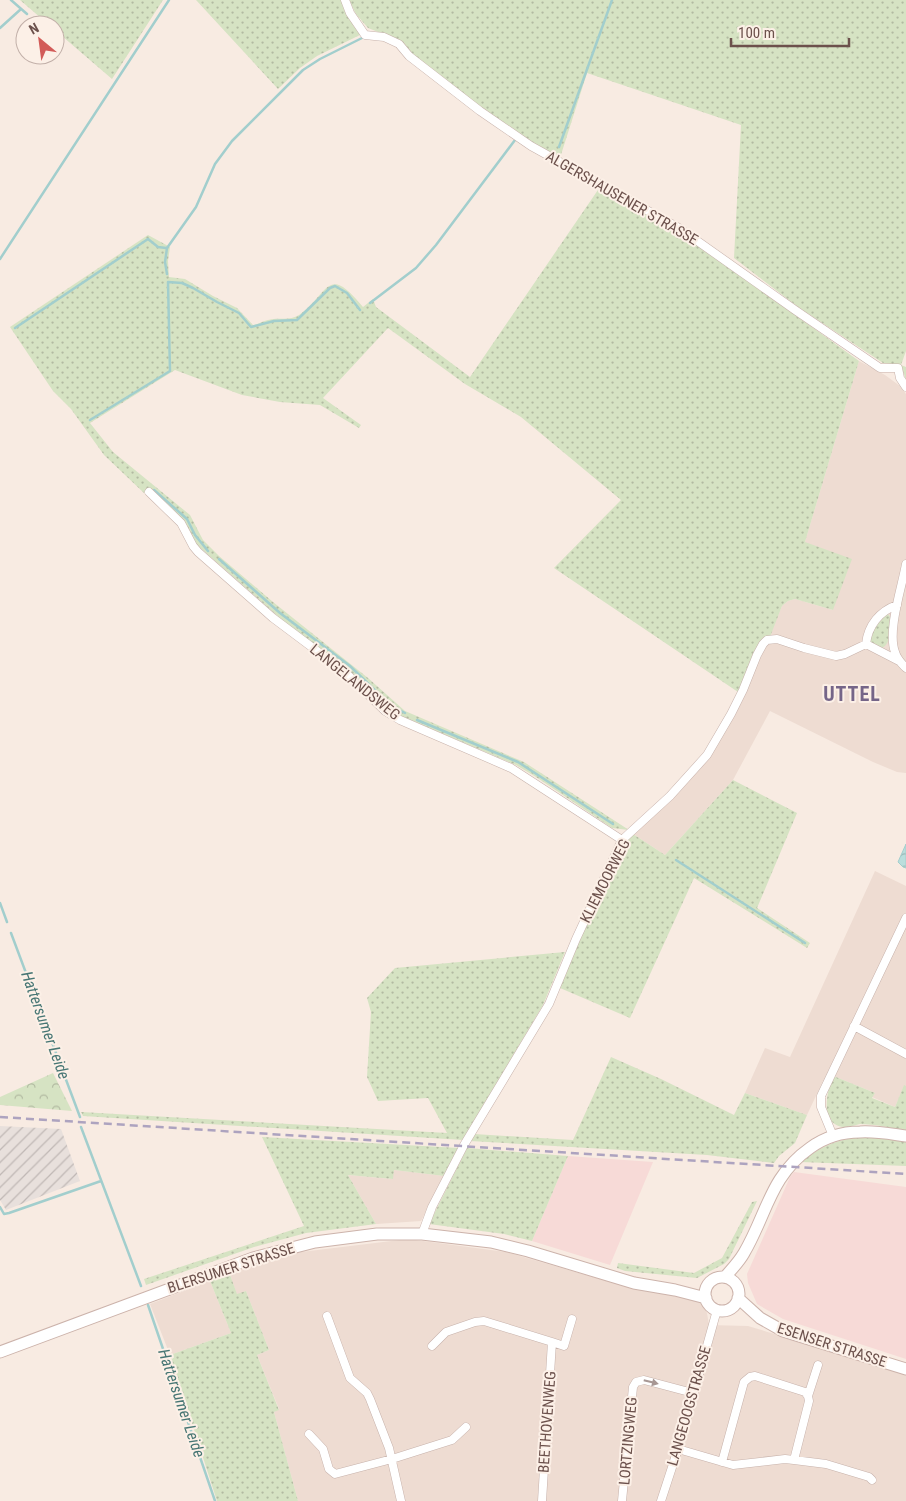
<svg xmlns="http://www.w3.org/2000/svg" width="906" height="1501" font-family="'Roboto Condensed',sans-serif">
	<defs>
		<pattern id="industrial-furrows" width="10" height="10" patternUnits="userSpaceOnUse" patternTransform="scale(1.25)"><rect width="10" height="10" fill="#e8e0dc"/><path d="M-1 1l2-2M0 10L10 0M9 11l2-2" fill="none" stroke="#c0b8b5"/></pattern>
		<pattern id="grass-dots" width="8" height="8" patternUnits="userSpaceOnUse" patternTransform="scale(1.25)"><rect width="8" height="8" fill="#d6e3c3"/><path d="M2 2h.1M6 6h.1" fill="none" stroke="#b2baa1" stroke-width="1.8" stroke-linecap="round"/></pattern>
		<pattern id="forest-crowns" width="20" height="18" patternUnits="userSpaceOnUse" patternTransform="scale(1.25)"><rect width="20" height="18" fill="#d6e3c3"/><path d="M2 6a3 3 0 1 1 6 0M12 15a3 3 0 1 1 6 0" fill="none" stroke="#b2baa1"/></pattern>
		<pattern id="water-waves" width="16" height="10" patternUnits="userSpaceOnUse" patternTransform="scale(1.25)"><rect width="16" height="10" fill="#badedc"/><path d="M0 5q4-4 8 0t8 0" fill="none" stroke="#9bb6b5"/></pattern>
	</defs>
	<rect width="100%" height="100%" fill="#f8ebe2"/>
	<path fill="#eedcd2" d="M859 361 885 375 900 386 906 394V773L897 772 873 762 770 711 733 780 665 855 633 834 670 802 704 764 728 728 761 657 782 606 788 601 795 599 833 610 805 542Z
		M875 871 906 886V1086H904L895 1107 872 1097 875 1093 836 1077 823 1081 807 1115 745 1093 765 1048 790 1057Z
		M394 1170 444 1176 421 1221 376 1224 348 1175 392 1179Z
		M408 1239 506 1252 631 1288 696 1299 703 1305 707 1313 709 1325 748 1326 906 1374V1501H298L274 1412 279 1409 257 1355 269 1350 246 1291 237 1295 229 1272 301 1252Z
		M210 1281 231 1333 170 1355 150 1304Z"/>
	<path fill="#f7dad7" d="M568 1156 653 1162 610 1265 532 1241Z
		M794 1172 906 1187V1359L783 1319 757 1304 748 1283 747 1274 790 1177Z"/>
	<path fill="url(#industrial-furrows)" d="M0 1126 61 1129 80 1181 6 1210 0 1200Z"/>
	<path fill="url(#grass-dots)" d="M20 0H163L112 79 55 30V25H49Z
		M196 0H341L360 35 317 56 300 68 278 89Z
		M349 0H906V351L901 365 906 367V380L901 365 883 363 798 307 734 258 741 125 587 73 559 161 534 143 481 109 412 54 401 41 368 28 356 14Z
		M600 187 678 230 859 361 805 542 852 559 833 610 795 599 788 601 782 606 770 637 760 643 754 653 738 692 554 568 621 500 521 417 465 384 388 328 323 398 361 425 359 428 320 405 280 402 242 395 175 370 90 423 113 452 190 515 203 540 219 556 273 602 368 678 405 711 524 762 629 830 612 828 536 777 516 765 401 716 387 708 351 673 282 620 197 545 183 521 149 488 144 493 104 455 71 409 53 391 10 327 148 235 170 247 168 261 169 277 185 279 213 296 237 308 253 325C259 324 263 321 268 320 278 317 290 321 299 315 330 292 327 263 363 307L373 299 376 307 470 377Z
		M887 613 891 618C890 628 892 643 882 648 879 647 873 645 871 642 865 632 881 619 887 613Z
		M733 780 797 813 757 908 810 943 807 948 694 878 630 1018 560 988 579 942 625 844 633 834 665 855Z
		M565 952 543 1005 463 1140 83 1116 81 1112 447 1133 428 1098 378 1101 367 1077 371 1012 367 998 395 968Z
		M611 1057 661 1079 734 1115 745 1093 807 1115 795 1143 779 1156 774 1163 707 1155 470 1141 474 1134 573 1140Z
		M836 1077 875 1093 872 1098 895 1107 904 1085 906 1086V1130C891 1128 874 1124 860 1124 855 1125 849 1127 844 1127 819 1124 827 1093 832 1078Z
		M868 1136 906 1140V1166L801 1162C824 1144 839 1139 868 1136Z
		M262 1137 459 1148 444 1176 394 1170 393 1179 348 1175 376 1224 306 1233 254 1247 146 1285 144 1279 304 1226Z
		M467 1148 568 1156 532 1241 504 1234 429 1224Z
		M757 1201 729 1259 724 1264 697 1278 625 1271 617 1268 618 1263 694 1273 722 1258 752 1202Z
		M229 1272 237 1294 246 1291 269 1350 257 1355 279 1410 274 1412 298 1501H217L170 1355 231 1333 210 1281Z"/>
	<path fill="url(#forest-crowns)" d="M53 1073 72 1111 0 1105V1097Z"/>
	<path fill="url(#water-waves)" stroke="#a2cecd" d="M906 844V868L903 867 898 862Z"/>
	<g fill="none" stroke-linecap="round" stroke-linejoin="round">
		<path stroke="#a2cecd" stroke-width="2.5" d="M11 0 27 14
			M0 28 21 9
			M559 147 612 0
			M0 259 169 0
			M167 274 165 262 167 248 196 207 215 164 232 141 303 70 320 59 362 38
			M370 303 416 268 436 245 515 140
			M15 328 148 239 158 247 166 248
			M90 420 170 371 168 282 182 283 193 288 217 302 239 313 251 327 274 321 297 320 330 288 335 286 347 293 360 310
			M154 490 187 519 195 535 208 551
			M219 559 280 613 350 666 390 705 405 713
			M417 720 518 762 613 824
			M676 860 805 943
			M0 903 7 922
			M11 933 80 1117
			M81 1127 141 1286
			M0 1207 4 1214 9 1213 101 1181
			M148 1305 215 1501"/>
		<g stroke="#c7b2ab" stroke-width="9">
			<path id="street" d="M345 0 350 13 365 35 384 37 399 44 409 56 480 111 531 146 679 228 795 310 880 368H898L900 378 906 387
				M149 492 181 523 193 546 198 552 273 618 345 672 385 711 400 720 511 768 622 840
				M906 564C902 587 887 631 895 652 897 659 901 663 906 668
				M866 644C868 625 880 611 897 605
				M854 1026 906 1054
				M833 1136 821 1107V1096L906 918
				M422 1234 432 1207 464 1145 549 1004 576 939 622 840 670 796 707 755 731 714 743 690 757 655 763 644 767 640 777 639 804 648 836 656 845 654 866 644 899 661
				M327 1316 350 1378 367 1393 370 1399 389 1448 401 1501
				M552 1342 564 1346 572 1319
				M432 1346 446 1332 475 1322 484 1321 552 1342 542 1501
				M808 1396 818 1365
				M309 1434 323 1449 329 1469 335 1474 392 1459 452 1440 466 1427
				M678 1449 733 1465 785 1459 794 1460 826 1464 869 1477 872 1480
				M722 1462 744 1382 750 1377 755 1376 805 1392 808 1396 809 1401 794 1460
				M622 1501 633 1387 636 1382 644 1380 693 1393
				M661 1501 678 1449 717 1310"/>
		</g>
		<g stroke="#ccb3ab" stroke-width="13">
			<path id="secondary" d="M725 1277C731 1270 739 1262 744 1253 767 1214 770 1176 810 1148 825 1137 842 1132 860 1132 876 1131 891 1134 906 1136
				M705 1294a17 17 0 1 1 34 0a17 17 0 1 1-34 0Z
				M738 1298 760 1318 783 1331 906 1369
				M0 1352 253 1258 315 1242 377 1234H422L491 1242 528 1251 634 1283 675 1290 706 1298"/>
		</g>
		<use href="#street" stroke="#fff" stroke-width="8"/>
		<use href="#secondary" stroke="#fff" stroke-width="11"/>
		<path stroke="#ada3bf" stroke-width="2.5" stroke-dasharray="8 5" stroke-linecap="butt" d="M0 1117 906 1174"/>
	</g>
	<defs><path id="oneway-solid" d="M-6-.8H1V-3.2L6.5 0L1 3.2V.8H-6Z" transform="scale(1.25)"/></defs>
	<use fill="#a79794" href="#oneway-solid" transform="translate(651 1382) rotate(14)"/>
	<g text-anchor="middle" stroke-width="4" stroke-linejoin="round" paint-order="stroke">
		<g font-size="15" fill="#6c514c" stroke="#fcf0e7">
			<text transform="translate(622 198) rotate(30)" y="5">ALGERSHAUSENER STRASSE</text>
			<text transform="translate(355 682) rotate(39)" y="5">LANGELANDSWEG</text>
			<text transform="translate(605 881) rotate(-63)" y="5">KLIEMOORWEG</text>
			<text transform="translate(231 1268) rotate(-18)" y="5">BLERSUMER STRASSE</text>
			<text transform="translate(832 1345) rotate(18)" y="5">ESENSER STRASSE</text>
			<text transform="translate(689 1406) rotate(-74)" y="5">LANGEOOGSTRASSE</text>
			<text transform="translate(547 1422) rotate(-86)" y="5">BEETHOVENWEG</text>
			<text transform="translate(628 1441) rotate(-85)" y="5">LORTZINGWEG</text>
		</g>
		<g font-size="16" font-style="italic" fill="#477674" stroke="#fcf0e7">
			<text transform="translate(46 1025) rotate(70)" y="6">Hattersumer Leide</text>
			<text transform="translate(182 1403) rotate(71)" y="6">Hattersumer Leide</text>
		</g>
		<g font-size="20" font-weight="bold" letter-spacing="1" fill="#756588" stroke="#fcf0e7">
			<text x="852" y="701">UTTEL</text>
		</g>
	</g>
	<g transform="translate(40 40) rotate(331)"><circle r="24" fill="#fcf0e7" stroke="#c2b0a9"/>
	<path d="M0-4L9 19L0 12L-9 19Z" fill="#d25b58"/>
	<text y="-8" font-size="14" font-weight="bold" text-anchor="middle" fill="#6c514c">N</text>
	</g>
	<path d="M731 38v8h118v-8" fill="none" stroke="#6c514c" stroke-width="2.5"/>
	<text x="738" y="38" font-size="15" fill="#6c514c" stroke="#fcf0e7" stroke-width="4" paint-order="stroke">100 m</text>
</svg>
